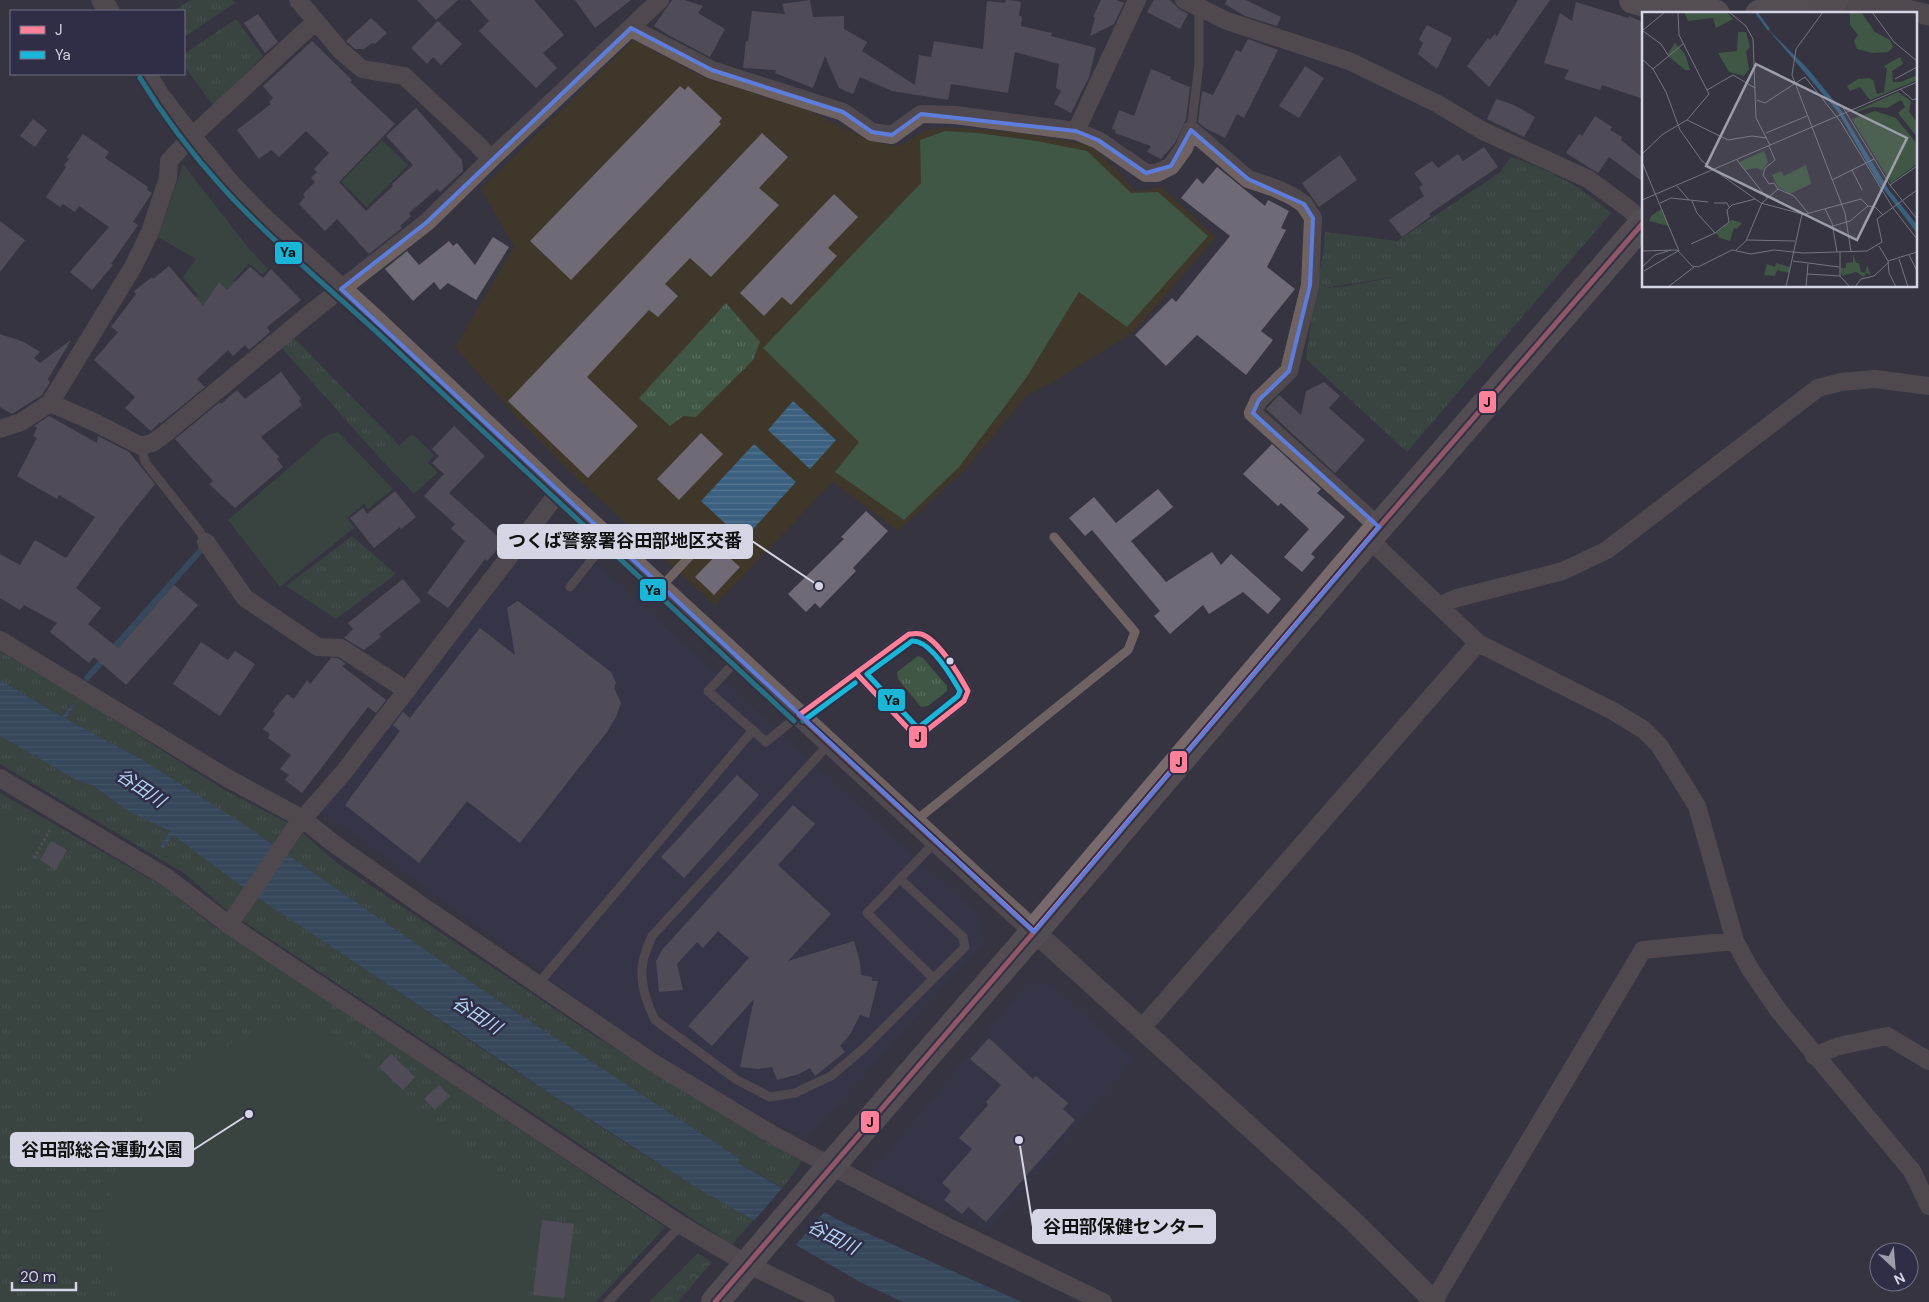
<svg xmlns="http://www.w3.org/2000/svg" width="1929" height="1302" font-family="'DM Sans','Noto Sans JP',sans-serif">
	<defs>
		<pattern id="grass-tufts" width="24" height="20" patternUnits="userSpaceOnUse" patternTransform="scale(1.25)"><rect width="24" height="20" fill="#3f5744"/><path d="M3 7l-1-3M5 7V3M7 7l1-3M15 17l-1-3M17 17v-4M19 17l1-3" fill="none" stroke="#5a6e5f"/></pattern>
		<pattern id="forest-crowns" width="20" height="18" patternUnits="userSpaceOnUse" patternTransform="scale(1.25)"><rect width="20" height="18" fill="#3f5744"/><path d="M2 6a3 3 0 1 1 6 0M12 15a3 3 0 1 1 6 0" fill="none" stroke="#5a6e5f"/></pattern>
		<pattern id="water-rules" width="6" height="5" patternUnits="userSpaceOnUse" patternTransform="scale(1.25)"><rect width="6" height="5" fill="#3b607f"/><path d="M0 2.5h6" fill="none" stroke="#567691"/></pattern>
	</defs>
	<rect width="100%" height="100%" fill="#353440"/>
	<path fill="#373551" d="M549 519 980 916 984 943 807 1139 734 1102 617 1030 322 811Z
		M1028 981 1052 985 1134 1059 989 1231 901 1190 870 1173Z"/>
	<path fill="#3f372a" d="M633 40 703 77 812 112 870 141 894 146 903 144 924 131 944 127 1013 132 1090 145 1116 169 1135 191 1161 187 1216 237 1134 332 1051 383 1028 394 964 471 898 531 833 482 715 605 582 483 521 422 455 347 514 247 481 189Z"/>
	<path fill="url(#grass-tufts)" fill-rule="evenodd" d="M191 0H233L235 3 184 37V11H173Z
		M236 19 263 56 214 106 184 66V54Z
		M1511 157C1550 170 1580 186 1611 213L1407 452 1306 359 1315 289 1323 255 1325 232 1397 241 1499 173ZM1397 277 1340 287 1323 288Z
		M726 303 760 342 753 360 696 417 683 416 670 426 639 398Z
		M292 336 394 440 377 455 280 346Z
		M352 536 396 574 336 619 286 586Z
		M0 651 73 694 226 791 288 823 274 845 141 759 66 719 74 706 70 704 62 717 0 680Z
		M918 656 923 658 947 686V691L928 706 921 707 898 679 897 672Z
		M0 736 78 781 92 785 120 805 170 831 160 846 163 849 173 834 244 888 228 911 184 873 0 764Z
		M0 793 164 887 215 927 253 949 665 1227 596 1302H0Z
		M303 833 337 863 595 1036 733 1121 802 1161 783 1188 737 1162 739 1159 499 1001 288 855Z
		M259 897C422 1007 582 1122 753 1220L732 1245 243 921Z"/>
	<path fill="url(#forest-crowns)" d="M698 1253 712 1262 678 1302H649Z"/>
	<path fill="#3f5744" d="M945 131 978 133 1037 141 1087 151 1131 193 1158 192 1208 236 1127 327 1079 292 1026 378 959 467 904 520 835 472 859 442 763 348 921 183 920 140Z
		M382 140 408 165 367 207 341 182Z
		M183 164 250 250 268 269 262 274 249 263 234 280 237 283 230 309 181 308 198 295 183 277 196 259 158 237Z
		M338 432 393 489 368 509 364 504 347 518 354 528 280 587 228 520 327 435Z
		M412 434 434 455 428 463 438 472 414 494 377 455 394 440 399 446Z
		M0 816 36 837 0 899Z
		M305 1026 342 1036 537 1220 541 1228 528 1295 516 1302H121C110 1269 103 1233 110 1198 124 1121 180 1059 253 1035 269 1029 287 1028 305 1026Z"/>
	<path fill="url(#water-rules)" d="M793 401 836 440 810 469 768 430Z
		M754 444 796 482 743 540 701 501Z
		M0 680 62 717 71 704 74 706 66 719 141 759 246 826 499 1001 740 1159 738 1163 840 1221 1022 1302H903L860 1282 694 1186 555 1097 244 888 173 835 163 849 160 846 170 831 130 812 92 785 78 781 0 736Z"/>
	<path fill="#353440" d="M784 1186 826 1210 794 1247 752 1223Z"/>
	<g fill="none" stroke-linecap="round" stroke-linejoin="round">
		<path stroke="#3b607f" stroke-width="6" d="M87 678 201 550"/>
	</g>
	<path fill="#706976" d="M417 0H458L436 20Z
		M470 0H534L564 35 543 53 557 68 536 88 479 31 489 21Z
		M575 0H631L595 28Z
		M672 0H684L703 6 698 13 725 29 710 57 670 36 654 26Z
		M810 0 813 17 844 16V29L867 42 862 51 915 85 919 55 931 57 934 41 983 49 987 1 1005 3 1006 0H1009L1021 2 1019 15 1022 17 1021 26 1052 33 1051 36 1096 48 1089 77 1071 113 1054 104 1061 91 1056 88 1059 64 1015 52 1008 93 951 84 948 100 892 91 860 77 853 94 839 88 825 56 813 88 775 73 776 70 743 68 746 41 748 42 752 11 785 14 782 4Z
		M1101 0H1116L1124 3 1114 24 1090 36 1095 18 1093 17Z
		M1154 0H1170L1179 9 1188 14 1180 29 1147 12Z
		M1227 0H1246L1281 17 1277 26 1245 16 1225 4Z
		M1518 0H1550L1489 87 1467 66 1488 38 1490 40 1495 34 1497 36Z
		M1576 2 1628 18 1629 16 1643 22V99L1602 85 1600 90 1564 79 1569 70 1544 63 1560 13 1572 21Z
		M258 14 278 42 265 53 244 23Z
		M371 18 387 33 375 44 372 43 364 49H355L346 41Z
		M438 21 462 44 441 65 433 57 427 64 411 48Z
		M1427 25 1452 38 1437 69 1418 54 1423 43 1419 39Z
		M1248 39 1278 50 1244 118 1237 114 1225 138 1205 128 1198 122 1202 91 1213 95 1236 50 1241 52Z
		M312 41 352 80 350 82 395 124 339 182 366 211 393 186 392 184 413 165 386 136 416 108 462 160 463 171 440 192 437 189 409 213 411 216 400 226 402 228 369 254 337 219 325 231 299 204 305 197 303 194 315 182 311 178 317 172 314 169 329 153 306 131 279 157 271 150 259 159 237 130 271 104 269 102 273 98 263 86Z
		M1305 66 1324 78 1299 118 1279 106Z
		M1151 69 1171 77 1170 79 1190 87 1186 119 1175 143 1161 159 1147 152 1151 146 1115 133 1116 130 1112 129 1119 110 1134 116Z
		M680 86 685 90 688 86 722 118 719 122 721 124 571 280 530 241Z
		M1496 99 1514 105 1535 117 1524 137 1487 119Z
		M1595 116 1612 127 1610 130 1622 137 1621 140 1643 158V182L1609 157 1598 173 1566 153 1579 134 1582 136Z
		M33 119 47 130 35 147 20 136Z
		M762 133 788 157 759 188 779 205 711 277 690 258 665 284 678 296 658 317 649 310 587 377 638 426 588 478 508 401Z
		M83 134 109 152 105 158 148 187 147 190 152 193 133 222 138 225 111 264 113 265 92 290 70 272 109 227 79 206 75 212 63 204 60 207 46 197 66 167 64 165 69 159 67 157Z
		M1484 147 1498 167 1429 214 1431 216 1402 237 1389 220 1424 196 1419 187 1423 185 1414 173 1432 161 1438 168 1458 154 1463 161Z
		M1340 155 1357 180 1319 207 1302 183Z
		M1217 167 1265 206 1268 200 1289 211 1281 228 1286 230 1267 267 1295 289 1261 331 1273 340 1246 375 1197 335 1166 366 1135 335 1172 298 1176 302 1230 236 1181 198 1197 178 1203 184Z
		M834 194 858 217 828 248 837 256 791 305 782 297 764 316 740 293Z
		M0 221 25 240 0 272Z
		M493 237 509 247 476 300 448 283 440 290 434 282 413 301 385 269 407 251 419 265 449 241 453 246 457 243 475 265Z
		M169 266 203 306 219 282 227 290 250 267 263 278 271 269 301 300 267 327 270 332 249 350 245 345 233 356 228 350 197 379 205 387 161 423 160 422 151 431 125 408 135 397 94 360 118 332 111 327 136 294 134 291 152 277 153 279Z
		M0 334 24 342 40 352 34 358 40 363 71 340 48 379 50 382 42 395 12 414 0 407Z
		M281 372 301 399 299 401 302 405 261 437 279 457 277 459 283 467 235 508 209 484 213 481 175 439 220 402 221 404 237 390 245 399Z
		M1324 382 1340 396 1329 408 1365 440 1335 473 1266 409 1279 395 1301 415 1306 391Z
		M49 416 97 443 98 436 129 452 155 484 118 530H119L76 588 101 608 88 624 118 648 174 585 198 605 126 685 94 657 89 663 50 632 57 623 24 605 20 610 0 598V554L20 565 35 540 66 558 95 517 59 495 57 499 17 476 37 438 33 436 37 428 34 426Z
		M454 426 485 456 449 493 504 542 487 561 485 559 448 608 427 593 465 541 451 529 455 524 424 496 444 474 432 463 439 456 432 449Z
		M701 433 723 454 679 500 657 479Z
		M1272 444 1321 489 1317 493 1345 517 1311 554 1315 557 1302 572 1284 557 1309 529 1281 503 1278 506 1243 474Z
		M1158 489 1173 507 1131 541 1166 582 1212 552 1221 565 1231 554 1281 599 1268 614 1243 592 1209 614 1203 605 1170 634 1154 616 1160 611 1092 530 1085 536 1069 518 1094 497 1116 523Z
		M395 491 416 517 401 529 400 527 374 548 350 518 363 508 367 514Z
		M866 511 888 531 853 568 856 571 820 608 815 603 806 612 788 594 844 539 841 537Z
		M721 550 740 567 714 595 695 577Z
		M403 579 421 601 379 634 381 637 364 650 344 638 353 629 348 623Z
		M518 601 611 672 616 683 614 688 621 703 616 717 607 732 520 843 467 801 419 863 345 805 400 731 393 725 403 712 410 718 480 628 515 655 507 608Z
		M201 642 228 660 235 651 255 664 220 716 173 684Z
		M331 658H338L346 664 342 666 386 700 376 713 368 707 302 793 285 780 289 775 280 769 291 755 268 738 270 734 263 729 275 714 273 711 287 694 294 699 307 680 310 684Z
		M737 775 759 795 684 878 661 857Z
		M793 805 815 824 778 865 831 914 788 961 854 941 860 963 861 975 872 977V981H878L869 1018 860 1015 851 1033 840 1046 845 1052 815 1076 810 1068 799 1074 777 1080 772 1067 758 1069 740 1067 754 999 712 1046 688 1026 749 958 718 931 703 948 697 942 677 964 683 990 659 992 656 961 662 950Z
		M51 841 67 850 56 870 40 860Z
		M989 1038 1033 1079 1036 1076 1068 1103 1063 1109 1075 1120 986 1222 968 1207 962 1214 944 1200 951 1191 942 1183 972 1149 959 1138 988 1105 986 1102 1001 1085 970 1059Z
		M391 1054 415 1077 403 1090 379 1067Z
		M439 1085 450 1096 435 1110 424 1099Z
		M542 1220 574 1224 564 1298 533 1295Z"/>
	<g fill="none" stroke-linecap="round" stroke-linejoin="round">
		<path stroke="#746c70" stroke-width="3" stroke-dasharray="2.5 2.5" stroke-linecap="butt" d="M34 858 50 830"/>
		<path stroke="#6f6263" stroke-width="9" d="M1191 130 1199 64V8
			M141 446 145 462 198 529 206 542
			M570 587 608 539
			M660 588 693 553 668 529
			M738 659 708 691 766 742 799 715 909 634C913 634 918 633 921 634 934 638 962 678 968 691L964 701 917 738 856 673
			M829 744 652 936C649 944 644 954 643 962 639 982 646 1002 655 1020L737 1080 770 1097 795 1093 831 1076 864 1048 965 947 963 937 900 879
			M914 822 1128 650 1135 632 1054 537
			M933 978 867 913 936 841
			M538 984 753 730
			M608 1302 681 1225"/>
		<path stroke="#6f6263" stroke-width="18" d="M298 0 341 51 362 69 404 76 477 144 491 159
			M1184 0 1227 21 1349 61 1438 104 1483 131 1588 179 1629 209 1643 222
			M631 28 712 70 843 112 872 132 892 135 921 114 955 115 1076 131 1098 140 1146 173H1157L1171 166 1184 148 1191 130 1248 179 1275 188 1292 196 1304 204 1313 218 1310 285 1289 371 1259 400 1253 413 1379 527
			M1076 131 1137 0
			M50 403 94 422 141 446 152 443 161 437 313 311 427 222 491 159 660 0
			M0 429 21 422 50 403 133 267 150 232 168 178 169 161 191 137 316 21
			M1369 539 1478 643 1613 711 1644 730 1659 745 1697 806 1735 941 1750 969 1778 1010 1912 1171 1929 1206
			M206 542 245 598 318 647 341 648 406 690
			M1440 605 1457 598 1563 571 1607 550 1818 388 1841 382 1875 379 1929 386
			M0 640 229 779 303 819 333 843 421 905 652 1062 775 1136 831 1166 946 1226 1103 1302
			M0 778 166 877 229 925 681 1225 747 1264 826 1302
			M229 925 295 828 343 773 558 493
			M1141 1029 1478 643
			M1814 1056 1839 1046 1887 1036 1929 1061
			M1433 1302 1643 950 1735 941"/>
		<path stroke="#6f6263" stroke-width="21" d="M102 0 109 11
			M1828 6 1850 5 1890 6 1929 15
			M146 74 159 95 191 137 231 185 262 217 369 314 558 493 992 893 1352 1220 1435 1302"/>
		<path stroke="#7b6b6d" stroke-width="28" d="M1633 0 1671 9 1716 14
			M1759 14 1828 6"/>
		<path stroke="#786a6c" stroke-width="28" d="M1822 14 1834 0
			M715 1302 823 1175 1034 932 1379 527 1643 223"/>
		<g stroke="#302e46" stroke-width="9">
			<path id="bus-1" d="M909 634C913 634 917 633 921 634 938 639 960 676 968 691L964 701 917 738 856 673Z
				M799 715 856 673
				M799 715 1034 932
				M715 1302 1034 932 1379 527 1643 223"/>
		</g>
		<g stroke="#302e46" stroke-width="9">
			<path id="bus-2" d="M140 78C164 117 192 154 223 188 276 246 338 295 395 349 528 473 660 597 794 721
				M912 641C930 640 952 677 960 691L958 696 918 728 867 674Z
				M803 721 855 683"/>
		</g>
		<use href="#bus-1" stroke="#ff8098" stroke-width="5"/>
		<use href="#bus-2" stroke="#1ab6d8" stroke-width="5"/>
	</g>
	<path d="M0 0H1929V1302H0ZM631 28 712 70 843 112 872 132 892 135 921 114 1076 131 1098 140 1146 173 1171 166 1191 130 1248 179 1304 204 1313 218 1310 285 1289 371 1259 400 1253 413 1379 527 1034 932 341 289 427 222Z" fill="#353440" fill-opacity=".55" fill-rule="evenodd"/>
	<path fill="none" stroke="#5d7ddd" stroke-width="4" stroke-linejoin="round" d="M631 28 712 70 843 112 872 132 892 135 921 114 1076 131 1098 140 1146 173 1171 166 1191 130 1248 179 1304 204 1313 218 1310 285 1289 371 1259 400 1253 413 1379 527 1034 932 341 289 427 222Z"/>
	<circle fill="#d5d5e5" stroke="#302e46" stroke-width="2" cx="950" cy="661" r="4.5"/>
	<g text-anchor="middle" stroke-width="5" stroke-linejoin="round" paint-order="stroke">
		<g font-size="18" font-style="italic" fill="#b1d6f7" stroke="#302e46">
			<text transform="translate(141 788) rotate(34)" y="6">谷田川</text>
			<text transform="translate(477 1015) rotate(33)" y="6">谷田川</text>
			<text transform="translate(833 1237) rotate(27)" y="6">谷田川</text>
		</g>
	</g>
	<g transform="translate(1642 12)">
		<rect width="275" height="275" fill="#353440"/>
		<path d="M233 99 254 106 275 132V152L249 171 210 107ZM122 139 126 150 120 159 115 156 103 158 97 150ZM211 242 214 251H217L219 260 223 261 225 253 229 263 224 261 222 265 214 260 200 264 198 256H204V251L211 250Z" fill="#3f5744"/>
		<path d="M42 0H85L91 7 74 16 71 6 46 9ZM208 0H219L233 20 248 28 251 35 246 40 230 41 215 37 212 29 216 23 208 13ZM96 20H104L108 35 104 40 107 57 102 64 87 60 76 41 95 39ZM33 31 43 42 48 58H43L25 43ZM258 45 261 52 250 59 251 70H259L275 63V68L228 88 218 75 208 79 205 74 216 67 227 66 231 68 235 82 242 80 245 57 242 54ZM256 80 269 89 267 100 275 110V125L256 101 263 95 259 88 245 96 230 95 207 102Z" fill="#3f5744"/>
		<path d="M19 197 27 214 7 209 9 204ZM90 208 100 211 95 217 92 216 88 229 78 226 74 221Z" fill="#3f5744"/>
		<path d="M247 105 255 115 253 128 244 136H230L219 111 223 106ZM164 153 169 172 148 182 136 175 130 163 139 159 142 164ZM255 154 261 162 250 170 244 161ZM134 251 148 255 147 261 135 258 133 264 122 263 125 252 133 255Z" fill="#3f5744"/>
		<path d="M125 16 166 57 197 95 247 178 275 213V221L236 170 196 100Z" fill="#3b607f"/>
		<path fill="none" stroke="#3b607f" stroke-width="2.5" d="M114 0 127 18"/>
		<path fill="none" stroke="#757482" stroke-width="1" d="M87 0 104 14 111 27 114 106 128 133M181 0 154 37 150 63 203 201 209 240M230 0 252 30 275 49M1 18 23 0M1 19 19 32 26 43M0 47 11 57 24 80 38 118 60 149 71 157M11 57 41 32M253 67 275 55M258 77 271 88 275 86M65 78 91 63 113 76M115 88 123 91 163 65 198 109 251 196 275 227M200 94 248 173 275 207M45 108 86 128 110 124 125 126M124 121 165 104M127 134 133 148 123 156 121 163 127 172 132 171 136 177 152 184 167 202M0 142 21 122 45 108 67 82 37 23 36 0M95 148 125 186M0 150 37 239M72 158 119 191 160 202 144 275M210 158 220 178M190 168 232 147M248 173 275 154M35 174 47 188M0 188 275 70M50 189 55 201 73 221M18 191 29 186 66 190M72 191H85L87 195M183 197 190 211 195 240M160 203 219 187 226 194M191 214 208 209 226 194 233 195 241 203M105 228 153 229M49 232 73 221 87 210 85 198 90 193 113 187M237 234 246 249 247 261 254 275M94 238 104 229 120 191 136 177M0 239 35 238 50 254 56 255 90 238 109 242 132 238 161 241 225 239 240 230 235 207 275 178M198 240V264L208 275M267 243 275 259M257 247 266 275M151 249 197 255M246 249 275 240M0 255 13 243 29 238M2 259 36 239M165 262 198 264M26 275 52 255M164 275 166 252M213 275 219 267 232 264 247 250"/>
		<path fill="#9d9dab" fill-opacity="0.15" stroke="#9d9dab" stroke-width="2.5" d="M114 52 265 126 215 228 64 154Z"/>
		<rect width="275" height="275" fill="none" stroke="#d5d5e5" stroke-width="2.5"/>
	</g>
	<path fill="none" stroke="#d5d5e5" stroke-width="2" d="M819 586L752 541M249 1114L193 1150M1019 1140L1033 1227"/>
	<g fill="#d5d5e5" stroke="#302e46" stroke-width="2">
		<circle cx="819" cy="586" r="5"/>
		<circle cx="249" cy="1114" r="5"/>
		<circle cx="1019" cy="1140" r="5"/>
	</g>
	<g fill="#d5d5e5" stroke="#d5d5e5" stroke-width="2">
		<rect x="498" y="525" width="254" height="33" rx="5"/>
		<rect x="11" y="1133" width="182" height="33" rx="5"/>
		<rect x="1033" y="1210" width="182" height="33" rx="5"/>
	</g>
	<g font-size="18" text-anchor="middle" font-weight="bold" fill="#111">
		<text x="625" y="547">つくば警察署谷田部地区交番</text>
		<text x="102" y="1156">谷田部総合運動公園</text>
		<text x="1124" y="1233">谷田部保健センター</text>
	</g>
	<g stroke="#302e46" stroke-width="2">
		<rect x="274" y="241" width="29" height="24" rx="5" fill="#1ab6d8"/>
		<rect x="1478" y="390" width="19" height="24" rx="5" fill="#ff8098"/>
		<rect x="639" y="578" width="28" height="24" rx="5" fill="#1ab6d8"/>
		<rect x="877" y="688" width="29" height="24" rx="5" fill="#1ab6d8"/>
		<rect x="908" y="725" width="20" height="24" rx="5" fill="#ff8098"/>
		<rect x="1169" y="750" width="19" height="24" rx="5" fill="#ff8098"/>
		<rect x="860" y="1110" width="20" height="24" rx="5" fill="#ff8098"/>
	</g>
	<g font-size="14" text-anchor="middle" font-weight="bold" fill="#111">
		<text x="288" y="257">Ya</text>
		<text x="1487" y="407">J</text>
		<text x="653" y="595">Ya</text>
		<text x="892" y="705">Ya</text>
		<text x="918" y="742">J</text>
		<text x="1179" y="767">J</text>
		<text x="870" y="1127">J</text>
	</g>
	<rect x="10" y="10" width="175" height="65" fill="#302e46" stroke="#727186"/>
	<rect x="20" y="26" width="25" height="8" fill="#ff8098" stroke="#727186"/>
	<text x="55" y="35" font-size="15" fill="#d5d5e5">J</text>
	<rect x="20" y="51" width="25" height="8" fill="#1ab6d8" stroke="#727186"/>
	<text x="55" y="60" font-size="15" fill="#d5d5e5">Ya</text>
	<g transform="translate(1894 1267) rotate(154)"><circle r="24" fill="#302e46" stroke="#727186"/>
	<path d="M0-4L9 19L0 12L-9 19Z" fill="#9d9dab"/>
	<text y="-8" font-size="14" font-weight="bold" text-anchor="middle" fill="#d5d5e5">N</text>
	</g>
	<path d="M12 1282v8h64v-8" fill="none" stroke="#d5d5e5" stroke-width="2.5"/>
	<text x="20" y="1282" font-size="15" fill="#d5d5e5" stroke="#302e46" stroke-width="4" paint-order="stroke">20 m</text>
</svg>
